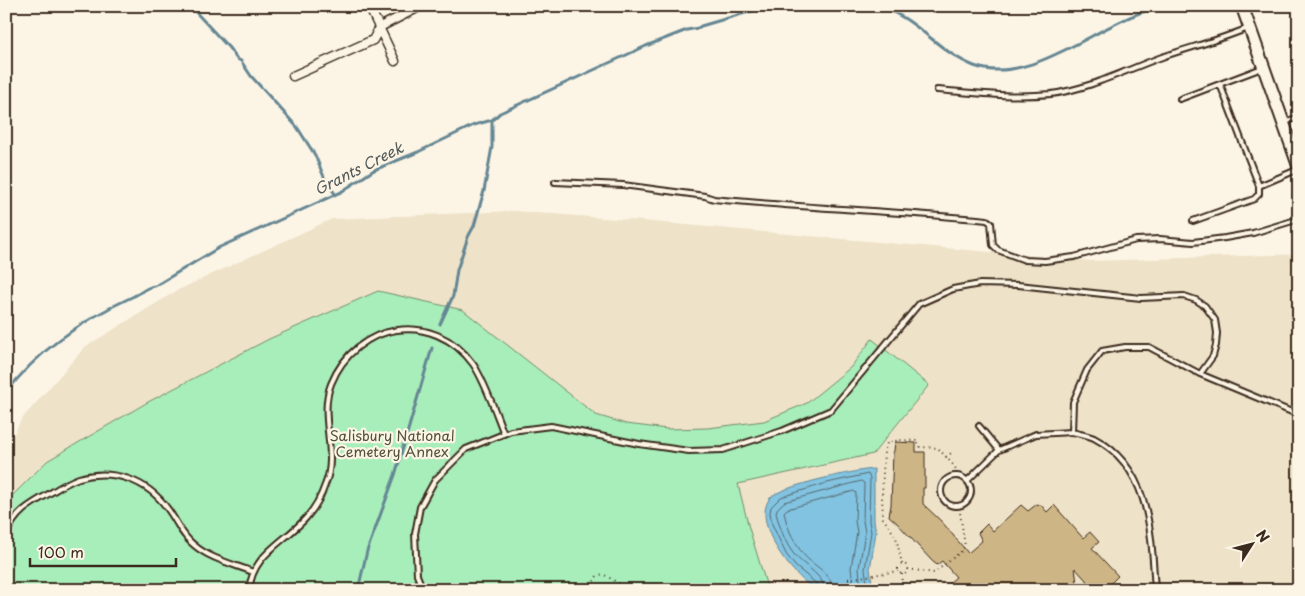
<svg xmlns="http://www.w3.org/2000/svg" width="1305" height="596" font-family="'Playpen Sans',sans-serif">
	<rect width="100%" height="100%" fill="#fcf5e5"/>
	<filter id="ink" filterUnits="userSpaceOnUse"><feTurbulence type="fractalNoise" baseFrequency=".02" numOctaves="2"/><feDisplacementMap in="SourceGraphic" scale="10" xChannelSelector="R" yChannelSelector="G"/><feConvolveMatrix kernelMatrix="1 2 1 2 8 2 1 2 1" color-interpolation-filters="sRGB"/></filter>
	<g filter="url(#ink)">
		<path fill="#eee2c8" d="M514 211 642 221 1092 261 1299 254V590H6V450L21 420 85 347 178 290 332 219Z"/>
		<path fill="#a8eeba" stroke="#728c6c" d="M378 291 463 310 596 415 626 424 667 429 708 428 764 421 807 403 851 367 872 339 929 385 873 454 738 484 749 528 768 590H6V502L47 461 148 402 269 339Z"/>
		<path fill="#81c3e1" stroke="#658693" d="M874 469V521L876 532 870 569 873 590C862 590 823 592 815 589 793 577 749 521 771 497 782 486 856 470 874 469Z"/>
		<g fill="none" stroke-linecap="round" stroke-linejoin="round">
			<path stroke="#57676c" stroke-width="1" d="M819 590 817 584 795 566 786 554 772 524 770 513 771 507 781 497 827 483 868 474 870 478 869 521 871 532 865 569 868 590
				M825 590C825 576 801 564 793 553 784 541 780 527 776 513L777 509 784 502 861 481 864 483 863 521 865 532 859 568 861 590
				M833 590C832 572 814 567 804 555 794 543 787 528 784 512L787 509 854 491 856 493 855 521 857 532 851 568 854 590"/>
			<path stroke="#658693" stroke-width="3" d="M190 6 229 48 237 59 241 61 251 76 297 127 315 155 324 177 335 194
				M878 6C916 17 938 52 974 66 1034 88 1106 15 1165 6
				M440 324 453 296 457 270 468 237 474 226 484 191 492 147V120
				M6 393C38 350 86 318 134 296 141 293 148 286 155 286L220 247 341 192 374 170 418 152 474 125 492 120 500 113 646 46 687 30 698 28 701 26 752 11 778 6
				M358 590 367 551 395 475 432 348"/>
		</g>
		<path fill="#ceb585" stroke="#3b2a1e" d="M895 442 916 443V452H925V488H923V504L942 522 968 553 982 541 978 533 987 524 993 531 1021 505 1028 511 1037 504 1041 505 1047 512 1054 505 1083 538 1090 532 1099 542 1092 548 1118 576 1109 585 1103 584 1095 590 1075 568 1078 590H951L948 587 949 583 956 577 942 561 937 565 932 561 897 523 889 516 891 505 893 453 894 451Z"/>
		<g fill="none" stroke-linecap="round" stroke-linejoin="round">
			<g stroke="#3b2a1e" stroke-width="8">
				<path id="service" d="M937 90C975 93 1012 98 1051 94 1089 89 1126 70 1162 57 1191 47 1220 40 1248 28
					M1180 99 1262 68
					M1285 122 1299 117
					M555 182 623 185 705 196 714 199C805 208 896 211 987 220L991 223 993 245 998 250 1025 260 1045 261 1074 257 1136 240 1160 239 1193 242 1225 238 1253 233 1299 219
					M1259 186 1299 169
					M1193 221 1254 199 1259 194V186L1220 84
					M979 426 999 450
					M1072 432C1079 434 1087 435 1094 438 1151 468 1151 533 1155 590
					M941 491a15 15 0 1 1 30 0a15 15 0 1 1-30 0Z
					M967 481 999 450 1036 434 1072 432 1073 402 1087 370 1102 351 1125 347H1149L1200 374 1299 415
					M6 536C14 512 32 503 52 492 60 487 70 481 79 478 112 468 147 480 167 508 177 521 181 535 194 545 210 559 233 564 253 572
					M249 590C253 553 284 543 306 518 314 509 321 497 325 485 339 453 318 417 331 384 356 322 433 309 473 364 485 381 496 414 504 434
					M423 590 417 575 415 534 420 507 435 480 466 449 511 431 551 426 639 444 689 451 723 450 782 431 831 410 919 304 953 289 980 284 1018 285 1141 298 1184 296 1196 300 1205 306 1215 320 1217 333 1216 345 1213 356 1200 374
					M645 590 656 588 661 590"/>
			</g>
			<g stroke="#3b2a1e" stroke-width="11">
				<path id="minor" d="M369 6 395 61
					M293 76 373 40 380 27 421 6"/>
			</g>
			<g stroke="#3b2a1e" stroke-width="15">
				<path id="secondary" d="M1242 6 1299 167"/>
			</g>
			<path stroke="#3b2a1e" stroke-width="2" stroke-dasharray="1 4" stroke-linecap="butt" d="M946 457 954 451
				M902 564 896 537 883 518 882 496 884 452 887 443 899 440 918 441V447L938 448 955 467 958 476
				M898 569a5 5 0 1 1 10 0a5 5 0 1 1-10 0Z
				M908 569 934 573 963 550 965 546 959 506
				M848 579 898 571
				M589 590 597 576 603 574 630 590
				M901 590 902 574"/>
			<use href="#service" stroke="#fcf5e5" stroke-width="4"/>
			<use href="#minor" stroke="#fcf5e5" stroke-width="8"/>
			<use href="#secondary" stroke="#fcf5e5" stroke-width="11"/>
		</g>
	</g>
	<g text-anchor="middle" stroke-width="4.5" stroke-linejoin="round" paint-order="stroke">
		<g font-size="14" fill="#51513d" stroke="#fcf5e5">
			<text x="392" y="441">Salisbury National<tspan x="392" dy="16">Cemetery Annex</tspan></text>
		</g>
		<g font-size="15" font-style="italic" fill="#505858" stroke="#fcf5e5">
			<text transform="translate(359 169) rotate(-27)" y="5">Grants Creek</text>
		</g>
	</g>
	<rect width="1305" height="596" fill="none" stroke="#fcf5e5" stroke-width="25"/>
	<rect x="12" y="12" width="1280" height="571" fill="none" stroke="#3b2a1e" stroke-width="2" filter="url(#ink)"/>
	<g transform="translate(1252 544) rotate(54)" stroke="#fcf5e5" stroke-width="4" paint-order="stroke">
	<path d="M0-4L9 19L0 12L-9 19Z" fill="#3b2a1e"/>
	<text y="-8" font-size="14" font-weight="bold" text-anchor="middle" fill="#3b2a1e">N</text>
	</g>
	<path d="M30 558v8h146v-8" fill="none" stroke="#3b2a1e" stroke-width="2.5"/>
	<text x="38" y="558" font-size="15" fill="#3b2a1e" stroke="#fcf5e5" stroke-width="4" paint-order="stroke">100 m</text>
</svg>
